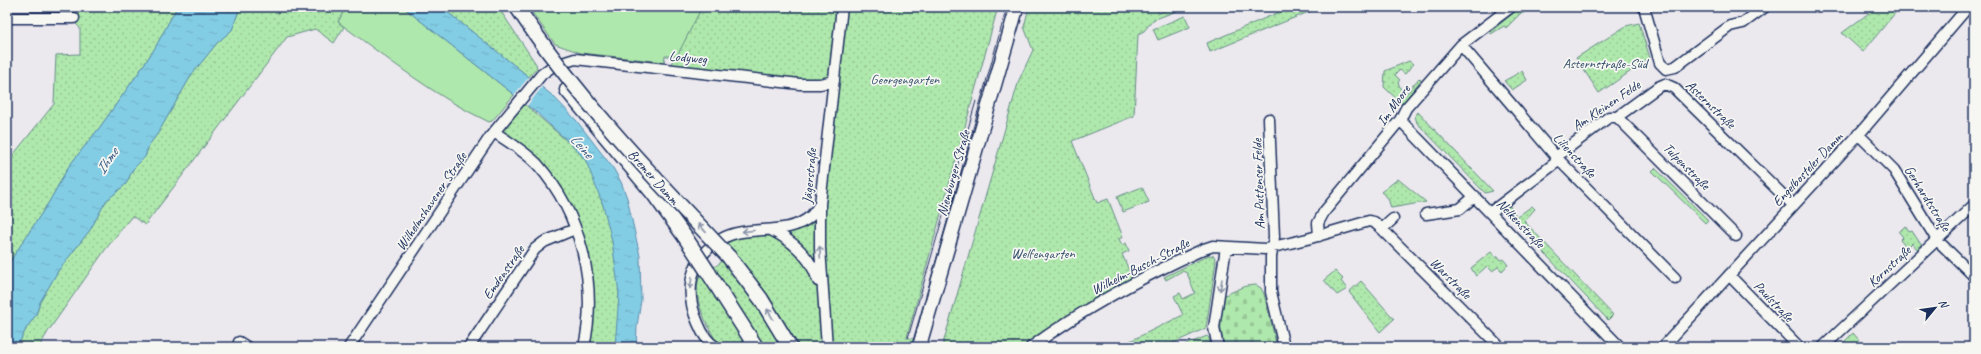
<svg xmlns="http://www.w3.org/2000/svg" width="1981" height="354" font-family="Caveat,sans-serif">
	<defs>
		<pattern id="green-dots" width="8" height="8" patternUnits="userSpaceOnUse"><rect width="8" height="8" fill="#afe8ac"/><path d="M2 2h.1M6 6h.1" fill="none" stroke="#96c796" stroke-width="1.8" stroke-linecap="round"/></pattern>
		<pattern id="cemetery-stones" width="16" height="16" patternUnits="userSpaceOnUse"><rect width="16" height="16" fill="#afe8ac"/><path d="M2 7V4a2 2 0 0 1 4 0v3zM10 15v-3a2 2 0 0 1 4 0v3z" fill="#96c796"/></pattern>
		<pattern id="water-ripples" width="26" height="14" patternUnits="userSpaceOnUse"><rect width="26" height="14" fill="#83cde4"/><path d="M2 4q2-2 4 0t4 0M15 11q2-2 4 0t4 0" fill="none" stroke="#71b0c6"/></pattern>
	</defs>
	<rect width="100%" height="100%" fill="#ebe8ee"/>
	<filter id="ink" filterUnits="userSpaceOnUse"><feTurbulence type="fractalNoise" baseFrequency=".025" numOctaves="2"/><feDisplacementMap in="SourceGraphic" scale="8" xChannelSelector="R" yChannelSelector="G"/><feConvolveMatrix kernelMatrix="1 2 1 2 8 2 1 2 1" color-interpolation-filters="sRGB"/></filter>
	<g filter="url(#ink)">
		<path fill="url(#green-dots)" stroke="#658c85" d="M65 7H177L155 48 139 72 100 127 69 166 49 202 7 266V151L13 155 54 104 56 55 80 54V28L65 13Z
			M240 7H346L338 22 344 27 334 43 315 29 287 37 145 225 132 216 105 250 49 330 39 347H17L27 327 36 315 40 302 58 271 90 230 106 201 126 184 133 169 145 157 149 145 158 133 192 74 217 43 232 30Z
			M441 7H498L536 64 537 68 529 77Z
			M702 7H998L907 337 916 340 914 347H796L721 239 797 224 820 204 833 82 668 69Z
			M1029 7H1156L1159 13 1174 7H1187L1153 20 1144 31 1138 34 1134 116 1072 141 1097 203 1108 199 1123 237 1119 239 1122 245 1126 243 1129 251 1122 254 1134 282 1031 347H942L1019 80 1033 50 1024 27Z
			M1291 7H1321L1210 52 1207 43Z
			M1521 7H1531L1522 14 1521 13 1506 28 1504 26 1491 34 1490 32Z
			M1877 7H1900L1863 52 1842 33Z
			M1185 16 1190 27 1158 40 1153 29Z
			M1639 23 1650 58 1599 93 1576 58 1626 26Z
			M1409 61 1413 64 1405 74 1400 70 1395 75 1400 80 1398 82 1401 90 1406 94 1419 78 1421 80 1402 104 1384 87 1385 71Z
			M1522 71 1527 80 1512 90 1504 81Z
			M521 101 576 149 586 161 592 173 609 223 619 285V309L615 347H584L586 265 550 180 494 132Z
			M1418 112 1493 191 1485 193 1417 123 1415 116Z
			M1655 168 1708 220 1705 223 1652 171Z
			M1398 179 1426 202 1391 208 1388 198 1381 192Z
			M1142 187 1149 202 1123 212 1117 197Z
			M1509 205 1517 217 1532 206 1535 209 1524 221 1613 315 1608 320 1505 212 1504 209Z
			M1905 226 1909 232 1912 231 1922 246 1917 249 1912 243 1907 248 1900 240 1903 237 1899 232Z
			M1491 252 1496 258 1498 256 1501 260 1503 259 1508 265 1502 271 1498 267 1492 271 1487 266 1476 276 1471 268Z
			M1209 255 1214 256 1216 261 1206 328 1165 347H1118L1183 315 1174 296 1180 293 1183 299 1195 293 1187 273 1182 271 1166 280 1164 277Z
			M724 260 744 285 784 347H765L713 268Z
			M702 271 752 347H719C708 324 688 297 702 271Z
			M1335 271 1343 279 1341 281 1347 289 1337 295 1324 280Z
			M1361 281 1394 319 1380 332 1349 292Z
			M1853 333 1865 347H1839Z
			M1207 336 1209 338 1210 347H1180Z"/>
		<path fill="url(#cemetery-stones)" stroke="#658c85" d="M1256 285 1261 288 1264 294 1277 347H1224L1220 324 1225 295 1246 286Z"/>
		<path fill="#afe8ac" stroke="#658c85" d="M346 7H403L514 95 492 121 489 122C434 96 387 58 338 22Z
			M528 7H702L677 56H665L664 62 581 53 555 44Z"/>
		<path fill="url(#water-ripples)" stroke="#598eae" d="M177 7H240L232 30 217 43 192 74 158 133 149 145 145 157 133 169 126 184 106 201 90 230 58 271 40 302 36 315 27 327 17 347H7V266L49 202 69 166 100 127 139 72 155 48Z
			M403 7H441L553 96 576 120 613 168 621 182 627 198 640 256 641 300 637 326 636 347H615L619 294 612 241 603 205 586 161 576 149 537 113Z"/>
		<path fill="#ebe8ee" d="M529 77 542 87 527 106 514 95Z"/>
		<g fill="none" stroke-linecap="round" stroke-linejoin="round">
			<g stroke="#1b2f5e" stroke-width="13">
				<path id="minor" d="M1644 7 1660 63 1666 69
					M7 18H74
					M1461 45 1557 158 1675 278
					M1666 69 1675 67 1730 26 1743 23 1765 7
					M1665 84 1674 88 1793 205
					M1617 117 1736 236
					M1269 119 1274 237 1271 257V292L1284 347
					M1400 120 1620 347
					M494 132C509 142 526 152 538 165 581 214 598 284 584 347
					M1858 134 1894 170 1937 240 1974 276
					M1491 212 1554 164 1560 154 1609 117H1617L1658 87 1665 84
					M1426 214 1460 209 1475 196
					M1382 229 1500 347
					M771 230C793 241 811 256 818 281
					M1319 236 1318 223 1324 212 1400 120 1406 108 1461 45 1511 7
					M1729 275 1799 347
					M239 342 247 347
					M349 347 490 137 542 74 553 66 575 59 800 84H820L834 81
					M469 347 535 249 544 242 575 229
					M716 347C707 342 702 333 698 323 684 292 689 258 721 239 749 223 786 238 811 216 814 213 817 208 820 204
					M827 347 820 248V204L842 7
					M1031 347C1085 308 1143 276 1204 249L1213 246 1265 249 1307 239 1369 221 1374 222 1382 229 1393 219
					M1218 347 1214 328 1226 247
					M1663 347 1861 132 1968 7
					M1823 347 1974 205"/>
			</g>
			<g stroke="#1b2f5e" stroke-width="16">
				<path id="tertiary" d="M919 347 1017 7"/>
			</g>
			<g stroke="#1b2f5e" stroke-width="17">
				<path id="secondary" d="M567 90 653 193 685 237
					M729 257 761 299 790 347
					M708 272 756 347"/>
			</g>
			<use href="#minor" stroke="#f6f6f2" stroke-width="10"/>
			<use href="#tertiary" stroke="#f6f6f2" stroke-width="13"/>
			<use href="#secondary" stroke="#f6f6f2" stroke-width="14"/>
			<path stroke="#1b2f5e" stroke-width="1" d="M908 338 976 101
				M914 340 1007 7"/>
			<g stroke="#1b2f5e" stroke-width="17" stroke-linecap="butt">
				<path id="secondary-bridge" d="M517 7C577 98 654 178 729 257
					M685 237 708 272"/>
			</g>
			<use href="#secondary-bridge" stroke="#f6f6f2" stroke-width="14"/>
		</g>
		<defs><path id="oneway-shaft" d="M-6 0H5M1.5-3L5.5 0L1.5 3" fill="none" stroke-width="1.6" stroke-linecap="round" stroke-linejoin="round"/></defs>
		<g stroke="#8892a8">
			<use href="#oneway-shaft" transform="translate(702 228) rotate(-133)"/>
			<use href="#oneway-shaft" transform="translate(748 231) rotate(175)"/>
			<use href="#oneway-shaft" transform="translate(820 252) rotate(-93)"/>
			<use href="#oneway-shaft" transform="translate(691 283) rotate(100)"/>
			<use href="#oneway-shaft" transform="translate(1221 285) rotate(99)"/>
			<use href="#oneway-shaft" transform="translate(770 314) rotate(-121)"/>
		</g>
	</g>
	<g text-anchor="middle" stroke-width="3.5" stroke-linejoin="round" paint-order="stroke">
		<g font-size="14" fill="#1b2f5e" stroke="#f6f6f2">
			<text transform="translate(688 57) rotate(5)" y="5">Lodyweg</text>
			<text transform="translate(1711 104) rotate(44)" y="5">Asternstraße</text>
			<text transform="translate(1393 105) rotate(-54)" y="5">Im Moore</text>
			<text transform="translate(1606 105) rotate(-34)" y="5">Am Kleinen Felde</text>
			<text transform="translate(1575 155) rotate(47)" y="5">Lilienstraße</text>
			<text transform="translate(1687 166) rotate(45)" y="5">Tulpenstraße</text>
			<text transform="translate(1807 169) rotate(-47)" y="5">Engelbosteler Damm</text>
			<text transform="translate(953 173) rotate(-74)" y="5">Nienburger Straße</text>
			<text transform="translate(809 176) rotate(-85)" y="5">Jägerstraße</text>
			<text transform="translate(654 177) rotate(48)" y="5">Bremer Damm</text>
			<text transform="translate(1258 184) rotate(-92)" y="5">Am Puttenser Felde</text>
			<text transform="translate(1928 198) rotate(58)" y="5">Gerhardtstraße</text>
			<text transform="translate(431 201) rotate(-56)" y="5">Wilhelmshavener Straße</text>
			<text transform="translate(1521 223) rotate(46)" y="5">Nelkenstraße</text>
			<text transform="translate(1140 266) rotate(-27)" y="5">Wilhelm-Busch-Straße</text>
			<text transform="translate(1889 266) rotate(-43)" y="5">Kornstraße</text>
			<text transform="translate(503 272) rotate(-55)" y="5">Emdenstraße</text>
			<text transform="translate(1451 278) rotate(45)" y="5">Warstraße</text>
			<text transform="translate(1774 301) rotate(46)" y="5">Paulstraße</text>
		</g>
		<g font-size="14" fill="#39546e" stroke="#f6f6f2">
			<text x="1605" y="68">Asternstraße-Süd</text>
			<text x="905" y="84">Georgengarten</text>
			<text x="1043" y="258">Welfengarten</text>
		</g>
		<g font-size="15" font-style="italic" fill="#355680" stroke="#f6f6f2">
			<text transform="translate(582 146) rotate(49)" y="5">Leine</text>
			<text transform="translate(107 161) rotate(-56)" y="5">Ihme</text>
		</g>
	</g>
	<rect width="1981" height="354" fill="none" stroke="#f6f6f2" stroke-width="24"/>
	<rect x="12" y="12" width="1957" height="330" fill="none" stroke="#1b2f5e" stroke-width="1.5" filter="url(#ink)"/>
	<g transform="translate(1935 308) rotate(61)" stroke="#f6f6f2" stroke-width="3" paint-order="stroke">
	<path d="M0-3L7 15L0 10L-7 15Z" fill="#1b2f5e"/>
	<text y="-6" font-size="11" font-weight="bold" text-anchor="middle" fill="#1b2f5e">N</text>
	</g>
</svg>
